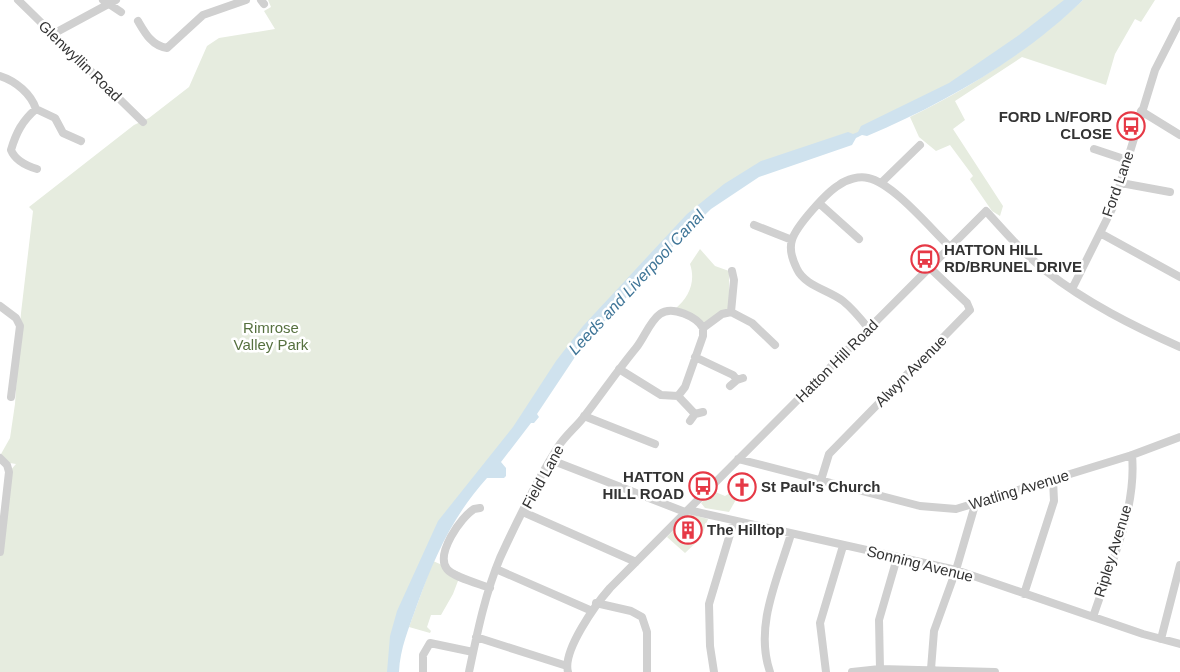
<svg xmlns="http://www.w3.org/2000/svg" width="1180" height="672" font-family="Arial,sans-serif">
	<rect width="100%" height="100%" fill="#fff"/>
	<path fill="#e6ecdf" d="M268 0H1073L991 62 853 137 809 153 721 194 616 299 490 466 422 568 393 672H0V552L9 472 16 464 10 463 1 454 10 438 15 404 21 313 33 211 29 207 134 125 149 118 189 87 207 46 219 38 275 29 264 11 271 7Z
		M1083 0H1155L1141 22 1135 19 1115 54 1106 85 1022 57 955 101 965 120 953 129 1003 206 1000 216 992 211 970 179 973 176 950 145 936 151 919 137 910 117C973 87 1032 47 1083 0Z
		M700 249 715 266 729 271V309L705 324 675 309C689 297 696 282 690 264Z
		M713 491 725 496 733 491 738 496 729 512 705 508 701 503Z
		M689 514 708 519 701 538 685 553 667 537Z
		M433 561 461 573 453 594 441 615H431L427 627 431 631 430 633 409 627Z"/>
	<path fill="#cfe2ee" d="M1064 0H1083C1024 58 943 104 867 136L862 135 856 138 852 145 759 177 711 209 678 241 583 345 537 414 539 417 534 423H531L501 462 506 468V476L504 478H487C452 517 435 556 417 605 409 628 400 648 399 672H387L390 636 397 611 438 521 513 427 556 361 583 326 687 214 724 184 761 161 848 132 853 134 858 132 861 126 949 83 1019 35Z"/>
	<g fill="none" stroke-linecap="round" stroke-linejoin="round">
		<path stroke="#d0d0d0" stroke-width="8" d="M18 0 143 122
			M103 0 121 12
			M261 0 264 4
			M138 21C145 33 152 46 167 48L203 15 246 0
			M53 34 116 0
			M0 76C16 81 31 94 36 109L55 118 63 133 81 141
			M36 109C22 121 16 133 11 150 15 160 27 166 37 169
			M1141 111 1180 135
			M1094 149 1127 160
			M882 182 920 145
			M1121 183 1170 192
			M820 204 859 239
			M754 225 792 240
			M1100 233 1180 277
			M1072 289 1113 207 1155 70 1180 21
			M0 306 16 318 20 326 11 397
			M731 312 734 280 732 271
			M703 328 722 314 731 312 752 323 775 345
			M869 329C861 319 853 309 843 301 829 290 805 286 797 269 793 261 789 249 792 240 796 226 827 192 839 185 847 179 859 176 868 178 893 183 930 228 949 246
			M695 357 733 375 737 380
			M730 386 737 380 743 378
			M678 396 695 414
			M584 416 655 444
			M690 421 695 414 703 412
			M0 458 7 465 9 472 0 552
			M738 459 920 506 956 509 1132 455 1180 437
			M551 460 685 512
			M821 480 829 454 970 310 967 303 930 268
			M480 508 474 509C461 517 435 554 447 569 453 577 480 584 490 588
			M688 510 956 570 1143 634 1180 644
			M523 512 636 562
			M496 569 592 611
			M1024 594 1054 501 1053 480
			M596 603 631 611 642 617 647 632V672
			M1093 617C1110 565 1137 510 1132 455
			M476 637 567 666
			M1161 639 1180 565
			M880 669 879 620 897 558
			M931 669 934 631 956 570 975 505
			M423 672V655L430 643 473 652
			M469 672C477 634 485 594 500 558 517 521 536 482 558 447 565 436 575 428 583 418 601 395 617 371 636 348 644 338 650 321 660 314 672 305 697 317 703 328V336L685 387 678 396 661 395 619 369
			M568 672C562 651 596 604 610 588L986 211C1005 232 1024 254 1046 271 1087 303 1133 326 1180 347
			M714 672 710 646 709 604 734 521
			M770 672C754 626 778 578 791 534
			M826 672 820 623 843 546
			M852 672 880 669 995 672"/>
	</g>
	<defs>
		<g id="bus-ring" transform="scale(1.4375)"><circle r="9.5" fill="#fff" stroke="#e63946" stroke-width="1.5"/><path d="M-5-6H5V4H4V6H2V4H-2V6H-4V4H-5ZM-3.5-4V0h7V-4ZM-3.5 1.2v1.5H-2V1.2ZM2 1.2v1.5H3.5V1.2Z" fill="#e63946"/></g>
		<g id="church-ring" transform="scale(1.4375)"><circle r="9.5" fill="#fff" stroke="#e63946" stroke-width="1.5"/><path d="M-1.2-6h2.4v3.5h3.3v2.4h-3.3V6h-2.4V-.1h-3.3v-2.4h3.3Z" fill="#e63946"/></g>
		<g id="building-ring" transform="scale(1.4375)"><circle r="9.5" fill="#fff" stroke="#e63946" stroke-width="1.5"/><path d="M-4-6H4V6H1V3H-1V6H-4ZM-2.5-4.3h1.7v1.8h-1.7ZM.8-4.3h1.7v1.8H.8ZM-2.5-1h1.7V.8h-1.7ZM.8-1h1.7V.8H.8Z" fill="#e63946"/></g>
	</defs>
	<g fill-rule="evenodd">
		<use href="#bus-ring" x="1131" y="126"/>
		<use href="#bus-ring" x="925" y="259"/>
		<use href="#bus-ring" x="703" y="486"/>
		<use href="#church-ring" x="742" y="487"/>
		<use href="#building-ring" x="688" y="530"/>
	</g>
	<g text-anchor="middle" stroke-width="5" stroke-linejoin="round" paint-order="stroke">
		<g font-size="15" fill="#333" stroke="#fff">
			<text transform="translate(80 61) rotate(44)" y="5">Glenwyllin Road</text>
			<text transform="translate(1118 184) rotate(-71)" y="5">Ford Lane</text>
			<text transform="translate(837 361) rotate(-45)" y="5">Hatton Hill Road</text>
			<text transform="translate(911 371) rotate(-45)" y="5">Alwyn Avenue</text>
			<text transform="translate(543 477) rotate(-61)" y="5">Field Lane</text>
			<text transform="translate(1019 490) rotate(-17)" y="5">Watling Avenue</text>
			<text transform="translate(1113 551) rotate(-73)" y="5">Ripley Avenue</text>
			<text transform="translate(920 564) rotate(14)" y="5">Sonning Avenue</text>
		</g>
		<g font-size="15" font-weight="bold" fill="#333" stroke="#fff" text-anchor="start">
			<text x="1112" y="122" text-anchor="end">FORD LN/FORD<tspan x="1112" dy="17">CLOSE</tspan></text>
			<text x="944" y="255">HATTON HILL<tspan x="944" dy="17">RD/BRUNEL DRIVE</tspan></text>
			<text x="684" y="482" text-anchor="end">HATTON<tspan x="684" dy="17">HILL ROAD</tspan></text>
			<text x="761" y="492">St Paul's Church</text>
			<text x="707" y="535">The Hilltop</text>
		</g>
		<g font-size="15" fill="#56703f" stroke="#fff">
			<text x="271" y="333">Rimrose<tspan x="271" dy="17">Valley Park</tspan></text>
		</g>
		<g font-size="16" font-style="italic" fill="#3f7597" stroke="#fff">
			<text transform="translate(636 282) rotate(-47)" y="6">Leeds and Liverpool Canal</text>
		</g>
	</g>
</svg>
